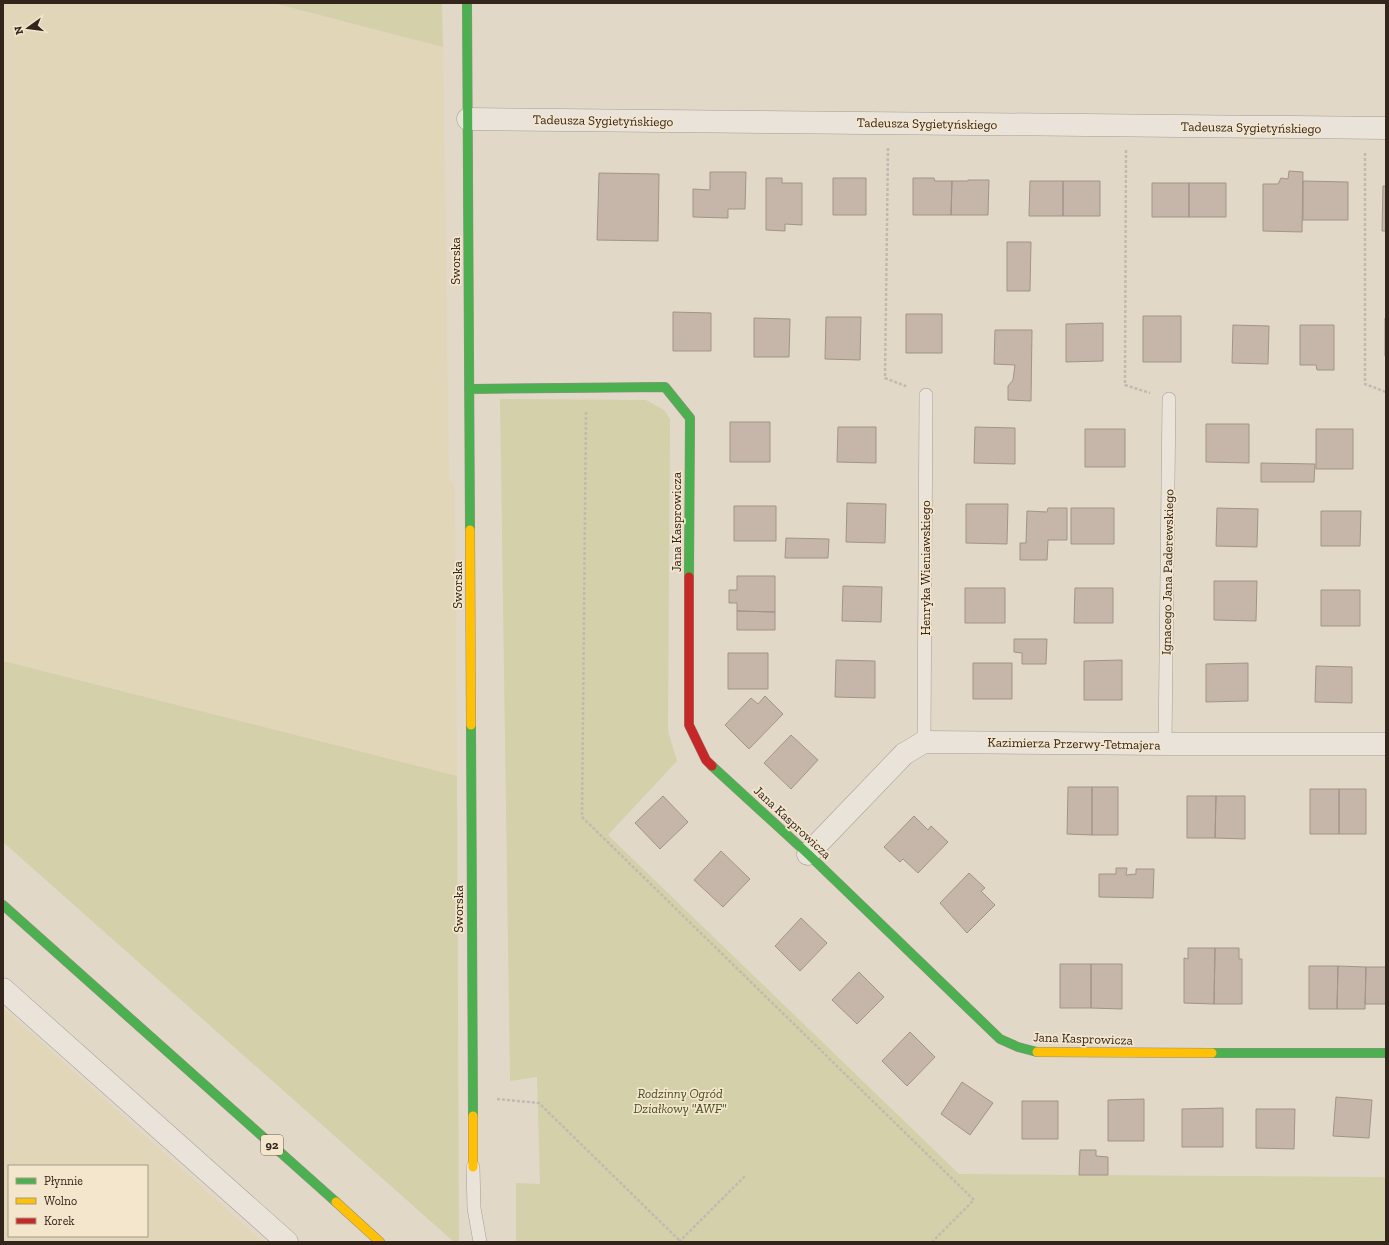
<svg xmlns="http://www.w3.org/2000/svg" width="1389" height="1245" font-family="'Zilla Slab',serif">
	<rect width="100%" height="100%" fill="#e2d8c8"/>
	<path fill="#e1d6b8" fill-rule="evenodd" d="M3 3H273L443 47 449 480 455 485 457 776 3 661Z
		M3 1008 263 1242H3ZM9 1166H147V1236H9Z"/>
	<path fill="#d3d0aa" d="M273 3H442L443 47Z
		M500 399 646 400 664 410 670 419 668 731 677 761 608 835 959 1174 1386 1177V1242H516V1183L540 1184 537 1077 510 1081Z
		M3 661 457 776 459 1242H454L3 842Z"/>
	<path fill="#c5b6a9" stroke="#a19488" d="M1289 171 1303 172 1302 232 1263 231V184H1278L1281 178 1288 179Z
		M710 172H746L745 209H728V218L693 217V189L710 190Z
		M599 173 659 174 658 241 597 240Z
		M766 178H782V183H802V225L785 224V231L766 230Z
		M833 178H866V215H833Z
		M913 178H934L935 181H952L951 215H913Z
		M968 180H989L988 215H951L952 181H968Z
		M1030 181H1063V216H1029Z
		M1063 181H1100V216H1063Z
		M1303 181 1348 182V220H1303Z
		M1152 183H1189V217H1152Z
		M1189 183H1226V217H1189Z
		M1383 186H1386V231H1382Z
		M1007 242H1031L1030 291H1007Z
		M673 312 711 313V351H673Z
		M906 314H942V353H906Z
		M1143 316H1181V362H1143Z
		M826 317H861L860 360 825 359Z
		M754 318 790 319 789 357H754Z
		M1385 318H1386V356H1385Z
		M1103 323V361L1066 362V324Z
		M1233 325 1269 326 1268 364 1232 363Z
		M1300 325H1334V370H1317L1316 365H1300Z
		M995 330H1032L1031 401 1008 400V386L1013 380 1015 365 994 364Z
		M730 422H770V462H730Z
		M1206 424H1249V463L1206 462Z
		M838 427H876V463L837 462Z
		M975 427 1015 428V464L974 463Z
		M1085 429H1125V467H1085Z
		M1316 429H1353V469H1316Z
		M1261 463 1315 464 1314 482H1261Z
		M847 503 886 504 885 543 846 542Z
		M966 504H1008L1007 544 966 543Z
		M734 506H776V541H734Z
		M1048 508H1067V540H1048L1047 560H1020V543H1026L1027 511 1047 512Z
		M1071 508H1114V544H1071Z
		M1217 508 1258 509 1257 547 1216 546Z
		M1321 511H1361L1360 546H1321Z
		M786 538 829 539 828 558H785Z
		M737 576H775V612L737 611V603H729V590H737Z
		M1214 581H1257L1256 621 1214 620Z
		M843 586 882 587 881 622 842 621Z
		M965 588H1005V623H965Z
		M1075 588H1113V623H1074Z
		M1321 590H1360V626H1321Z
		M737 611 775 612V630H737Z
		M1014 639H1047L1046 664H1022V653L1014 652Z
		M728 653H768V689H728Z
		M836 660 875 661V698L835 697Z
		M1122 660V700H1084V661Z
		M973 663H1012V699H973Z
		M1248 663V701L1206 702V664Z
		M1316 666 1352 667V703L1315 702Z
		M765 696 783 714 749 749 725 725 751 698 758 704Z
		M791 735 818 760 791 789 764 763Z
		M1068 787H1092V835L1067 834Z
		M1092 787H1118V835H1092Z
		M1310 789H1339V834H1310Z
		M1339 789H1366V834H1339Z
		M663 796 688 822 660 849 635 823Z
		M1187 796H1216L1215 838H1187Z
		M1216 796H1245V839L1215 838Z
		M914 816 928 830 931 826 948 842 918 873 903 859 900 862 884 847Z
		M721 851 750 879 723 907 694 880Z
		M1116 868H1127L1126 875 1136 874V869H1154L1153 898 1099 897V874H1116Z
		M969 873 985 888 981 891 995 905 967 933 940 903Z
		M801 918 827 943 800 971 775 946Z
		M1188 948H1215L1214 1004 1184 1003V958L1188 959Z
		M1215 948H1239V959H1242V1004H1214Z
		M1060 964H1091V1008H1060Z
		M1091 964H1122V1009L1091 1008Z
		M1309 966H1338L1337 1009H1309Z
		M1338 966 1366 967 1365 1009H1337Z
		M1366 967H1386V1004H1365Z
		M859 972 884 997 857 1024 832 1000Z
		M910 1032 935 1057 907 1086 882 1061Z
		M962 1082 993 1103 970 1135 941 1114Z
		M1336 1097 1372 1100 1369 1138 1333 1136Z
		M1144 1099V1141H1108V1100Z
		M1022 1101H1058V1139H1022Z
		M1223 1108V1147H1182V1109Z
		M1256 1109H1295L1294 1149 1256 1148Z
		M1080 1150H1096V1156L1108 1157V1175H1079Z"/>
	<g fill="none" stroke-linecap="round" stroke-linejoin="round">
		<g stroke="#a69d92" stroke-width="14">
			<path id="lane" d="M924 742 926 395
				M1165 744 1169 399
				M473 1167 474 1208 480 1242"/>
		</g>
		<g stroke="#a69d92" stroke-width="23">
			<path id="street" d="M468 119 1386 128
				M808 854 904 754 924 742 1165 744H1386
				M3 989 287 1242"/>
		</g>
		<g stroke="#968d82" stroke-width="10">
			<path id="fast" d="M467 3 470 530
				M469 389 665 387 690 418 689 577
				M471 725 473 1116
				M712 766 808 854 1000 1039 1018 1047 1037 1052
				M3 905 336 1202
				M1212 1053H1386"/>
		</g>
		<g stroke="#968d82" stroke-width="10">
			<path id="slow" d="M470 530 471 725
				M1037 1052 1212 1053
				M473 1116V1167
				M336 1202 380 1242"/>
		</g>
		<g stroke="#968d82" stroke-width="10">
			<path id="jam" d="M689 577V725L706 760 712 766"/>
		</g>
		<path stroke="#c2bab1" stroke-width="2.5" stroke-dasharray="3 2" stroke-linecap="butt" d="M888 148 885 378 908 387
			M1126 150 1125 385 1150 393
			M1365 153V384L1386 392
			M586 412 582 817 974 1200 932 1242
			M497 1099 539 1103 681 1242
			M679 1242 746 1175"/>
		<use href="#lane" stroke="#e9e3da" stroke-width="13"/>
		<use href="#street" stroke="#e9e3da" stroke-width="22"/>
		<use href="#fast" stroke="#4caf50" stroke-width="9"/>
		<use href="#slow" stroke="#ffc107" stroke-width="9"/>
		<use href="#jam" stroke="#c62828" stroke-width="9"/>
	</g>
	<g text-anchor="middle" stroke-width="3.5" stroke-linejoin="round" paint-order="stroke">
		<rect fill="#f4e6cd" stroke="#6d5f50" stroke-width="1" x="261" y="1135" width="22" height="20" rx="3"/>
		<g font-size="12" font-weight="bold" fill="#33251b">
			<text x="272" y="1149">92</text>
		</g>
		<g font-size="13" fill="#33251b" stroke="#f4e6cd">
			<text transform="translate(603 120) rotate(1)" y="5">Tadeusza Sygietyńskiego</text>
			<text transform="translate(927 123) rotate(1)" y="5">Tadeusza Sygietyńskiego</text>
			<text transform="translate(1251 127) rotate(1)" y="5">Tadeusza Sygietyńskiego</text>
			<text transform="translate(455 261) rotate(-90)" y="5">Sworska</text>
			<text transform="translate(676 522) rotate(-90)" y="5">Jana Kasprowicza</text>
			<text transform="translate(925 568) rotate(-90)" y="5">Henryka Wieniawskiego</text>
			<text transform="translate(1167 572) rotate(-89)" y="5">Ignacego Jana Paderewskiego</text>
			<text transform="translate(457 585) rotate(-90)" y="5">Sworska</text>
			<text transform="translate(1074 743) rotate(1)" y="5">Kazimierza Przerwy-Tetmajera</text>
			<text transform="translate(793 822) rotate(43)" y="5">Jana Kasprowicza</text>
			<text transform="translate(458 909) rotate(-90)" y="5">Sworska</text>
			<text transform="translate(1083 1038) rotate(2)" y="5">Jana Kasprowicza</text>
		</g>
		<g font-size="13" font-style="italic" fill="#474f22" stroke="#f4e6cd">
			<text x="680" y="1098">Rodzinny Ogród<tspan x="680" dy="15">Działkowy "AWF"</tspan></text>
		</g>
	</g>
	<rect width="1389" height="1245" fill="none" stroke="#33251b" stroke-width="8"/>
	<rect x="8" y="1165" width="140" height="72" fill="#f4e6cd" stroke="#a79986"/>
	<rect x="16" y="1178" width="20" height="6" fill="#4caf50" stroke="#a79986"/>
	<text x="44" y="1185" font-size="12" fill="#33251b">Płynnie</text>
	<rect x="16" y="1198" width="20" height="6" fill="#ffc107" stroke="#a79986"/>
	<text x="44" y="1205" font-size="12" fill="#33251b">Wolno</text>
	<rect x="16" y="1218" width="20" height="6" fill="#c62828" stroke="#a79986"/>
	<text x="44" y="1225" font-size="12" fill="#33251b">Korek</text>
	<g transform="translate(28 28) rotate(256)" stroke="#f4e6cd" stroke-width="3" paint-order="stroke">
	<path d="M0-3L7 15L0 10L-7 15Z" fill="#33251b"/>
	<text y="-6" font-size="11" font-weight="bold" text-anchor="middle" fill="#33251b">N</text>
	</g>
</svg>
